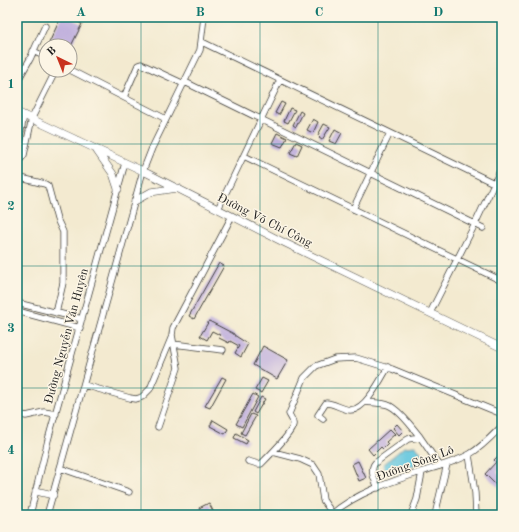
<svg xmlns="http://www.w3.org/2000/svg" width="519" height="532" font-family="'Old Standard TT',serif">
	<rect width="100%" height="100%" fill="#fcf5e5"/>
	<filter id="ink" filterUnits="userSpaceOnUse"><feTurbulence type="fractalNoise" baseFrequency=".025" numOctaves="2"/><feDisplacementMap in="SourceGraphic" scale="8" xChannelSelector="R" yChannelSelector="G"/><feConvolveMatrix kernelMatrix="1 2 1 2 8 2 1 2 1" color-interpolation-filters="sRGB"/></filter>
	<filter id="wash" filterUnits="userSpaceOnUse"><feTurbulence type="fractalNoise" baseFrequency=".012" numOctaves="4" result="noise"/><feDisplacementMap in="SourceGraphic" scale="16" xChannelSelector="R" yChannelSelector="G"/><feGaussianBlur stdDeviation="0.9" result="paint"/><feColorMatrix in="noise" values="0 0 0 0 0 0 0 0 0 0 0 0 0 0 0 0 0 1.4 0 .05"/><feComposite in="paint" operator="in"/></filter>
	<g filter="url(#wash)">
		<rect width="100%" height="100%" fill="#f3ead0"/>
		<path fill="#62c6df" stroke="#3f717e" d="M415 446 425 457 424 461 390 475 387 474 383 465 404 447Z"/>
		<g id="blocks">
			<path fill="#c1b1dd" d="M61 17H68L82 24 71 46H55L49 43Z
				M281 102 285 104 279 115 275 113Z
				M290 108 295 110 288 123 284 121Z
				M300 111 303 113 296 127 293 125Z
				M313 119 318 122 313 133 307 130Z
				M324 124 330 127 322 140 319 138 320 137 318 135Z
				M335 129 342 133 336 144 329 141Z
				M277 133 287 138 282 147 272 143Z
				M296 142 302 145 297 156 290 153Z
				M219 263 224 266 194 319 189 316Z
				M209 321 234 334V335L248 344 241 357 235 353 239 346 230 341 229 343 219 338 220 335 212 331 207 340 200 336Z
				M263 346 288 360 277 379 253 365Z
				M222 377 226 379 210 408 205 406Z
				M262 378 268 381 261 393 255 390Z
				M253 394 258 397 242 427 236 424Z
				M261 397 265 399 256 414 253 412Z
				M251 414 256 416 245 435 241 433Z
				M213 420 228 429 225 434 210 426Z
				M397 424 403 431 399 435 393 428Z
				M390 429 395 434 386 442 388 444 383 449 381 447 373 455 368 449Z
				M236 433 248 440 246 444 234 438Z
				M502 452V468L497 472 502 477V483L498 487 485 474 496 462 494 460Z
				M358 461 366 478 359 481 352 464Z
				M209 503 214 513 210 515H202L199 508Z"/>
		</g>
	</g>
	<g filter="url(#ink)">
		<use href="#blocks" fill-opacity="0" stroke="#3c3b37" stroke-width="1"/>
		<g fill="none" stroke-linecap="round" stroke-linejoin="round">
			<g stroke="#3c3b37" stroke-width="7">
				<path id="minor" d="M202 42 502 187
					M33 51 46 57
					M70 70 166 119
					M17 82 30 59 45 26
					M185 82 483 228
					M124 97 138 65 141 64 184 84
					M17 151 24 115
					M244 156 502 281
					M17 171 19 161 24 155 32 118 56 70
					M17 177 45 184 48 186 57 219 63 232V283L56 313
					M218 209 280 80
					M353 209 390 133
					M17 303 82 319
					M17 311 80 328
					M430 313 475 224 499 173
					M173 344 223 350
					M84 385 130 398 136 399 142 397 150 389 172 336
					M366 402C372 403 383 403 388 405 399 409 413 428 420 437
					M17 414 26 416 44 412 56 414
					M323 419 318 415 326 403C334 403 341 409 350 410 365 411 381 379 388 367
					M158 427 178 368 172 335 173 328 232 216
					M273 452 300 459 313 465 319 474 323 500 332 513
					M469 455 475 493 476 515
					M248 461 258 464H261C268 457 292 433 293 425 294 421 291 418 289 414L304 378 316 366 335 359 356 358 392 369 502 414
					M60 468 129 492
					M378 488C375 480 369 470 375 463L408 439 420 437 440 466
					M30 515 48 440 125 163
					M47 515 143 171 152 148 200 50 204 17
					M331 515C353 494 395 480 424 471 439 466 456 462 470 454 482 447 492 436 502 426
					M411 515 417 499 422 472
					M435 515 447 464"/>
			</g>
			<g stroke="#3c3b37" stroke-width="8">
				<path id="major" d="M17 112 143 171 285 243 502 348
					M97 151 113 174 118 189
					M135 201 151 192 178 188
					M36 491 53 495"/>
			</g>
			<use href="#minor" stroke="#fff" stroke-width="5.5"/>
			<use href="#major" stroke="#fff" stroke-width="7"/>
		</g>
	</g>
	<path fill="none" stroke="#0f766e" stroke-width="1" stroke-opacity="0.55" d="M141 17V515M260 17V515M378 17V515M17 144H502M17 266H502M17 388H502"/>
	<g text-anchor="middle" stroke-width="3" stroke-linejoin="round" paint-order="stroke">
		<g font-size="12" fill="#1c1c1c" stroke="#fcf5e5">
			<text transform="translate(265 220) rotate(27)" y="4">Đường Võ Chí Công</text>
			<text transform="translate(66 336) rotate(-75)" y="4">Đường Nguyễn Văn Huyên</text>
			<text transform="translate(415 463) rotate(-20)" y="4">Đường Sông Lô</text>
		</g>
	</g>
	<rect width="519" height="532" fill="none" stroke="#fcf5e5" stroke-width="44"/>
	<g transform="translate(58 58) rotate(317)"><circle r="19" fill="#fcf5e5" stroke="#a29e95"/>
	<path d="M0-3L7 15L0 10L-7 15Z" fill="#c8321e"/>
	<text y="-6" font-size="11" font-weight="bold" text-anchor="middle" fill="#1c1c1c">B</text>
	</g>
	<rect x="22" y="22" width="475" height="488" fill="none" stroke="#0f766e" stroke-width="1.5"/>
	<g font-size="13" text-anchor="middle" font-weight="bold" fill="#0f766e">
		<text x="81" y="16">A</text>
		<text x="200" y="16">B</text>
		<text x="319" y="16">C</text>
		<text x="438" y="16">D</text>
		<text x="11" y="88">1</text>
		<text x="11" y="210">2</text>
		<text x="11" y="332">3</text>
		<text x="11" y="454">4</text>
	</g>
</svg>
